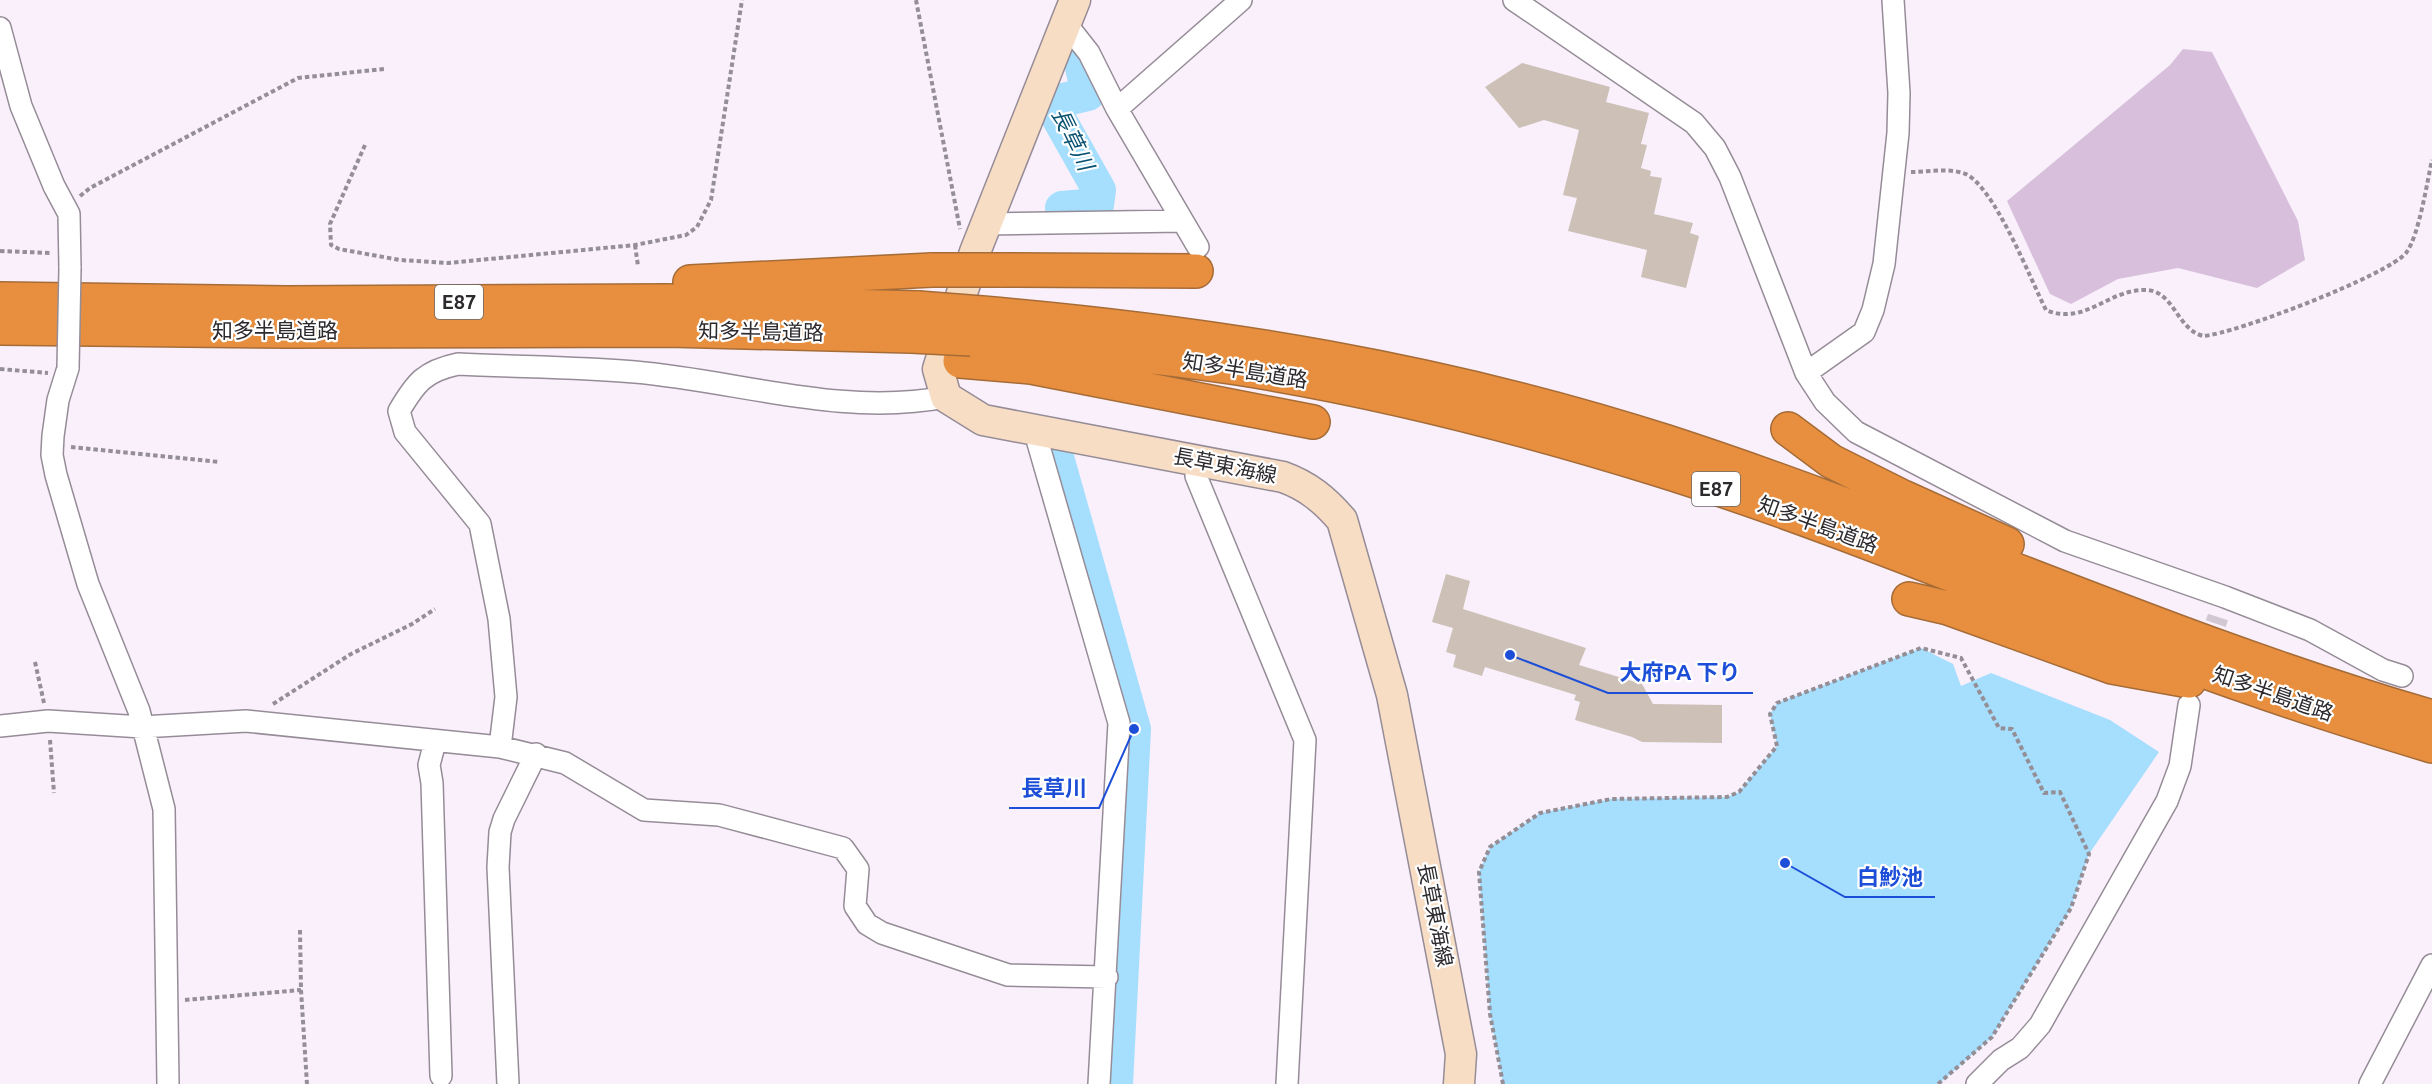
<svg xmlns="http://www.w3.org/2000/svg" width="2432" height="1084" font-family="Ubuntu,'Noto Sans JP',sans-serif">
	<rect width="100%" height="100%" fill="#f9f0fb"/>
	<path fill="#d8c0dc" d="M2183 49 2212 52 2298 221 2305 260 2257 288 2178 268 2118 279 2071 304 2050 294 2007 201 2170 65Z"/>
	<path fill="#a6defe" d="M1921 648 1953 664 1961 686 1991 673 2110 720 2159 752 2089 854 2071 908 1992 1037 1939 1084H1503L1490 1014 1479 872 1490 847 1540 813 1611 799 1727 797 1739 792 1777 746 1770 714 1777 703Z"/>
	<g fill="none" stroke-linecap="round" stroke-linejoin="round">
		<path stroke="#a6defe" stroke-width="34" d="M1062 208 1097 205 1099 190 1050 103 1088 94 1081 63
			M1056 454 1134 729 1116 1084"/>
	</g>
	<path fill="#ccc0b7" d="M1522 63 1610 87 1606 102 1649 113 1641 144 1647 145 1641 168 1651 171 1650 176 1662 178 1654 214 1693 223 1690 233 1699 236 1686 288 1641 277 1647 250 1568 231 1577 198 1563 195 1579 130 1544 120 1519 128 1485 87Z
		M1446 574 1470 581 1463 609 1586 648 1579 665 1642 684 1653 704 1722 705V743L1642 742 1632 737 1575 720 1580 702 1574 700 1576 695 1485 667 1482 676 1453 667 1456 655 1446 652 1453 628 1432 622Z"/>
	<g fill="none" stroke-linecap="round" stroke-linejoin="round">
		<path stroke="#d0c8d2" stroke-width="21" stroke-dasharray="21 10" stroke-linecap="butt" d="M2206 653 2218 617"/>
		<g stroke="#958c97" stroke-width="24">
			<path id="street" d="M1514 0 1694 123 1715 148 1730 177 1806 373 1825 402 1856 432 2065 541 2225 597 2310 630 2383 670 2402 676
				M1067 25 1089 53 1117 109 1198 247
				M0 28 21 106 54 186 69 214 70 268
				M1117 109 1241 0
				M985 224 1182 221
				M68 368 58 400 53 436 52 455 56 475 88 584 139 711 164 809 168 1084
				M1806 373 1864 332 1873 310 1884 264 1898 133 1899 93 1893 0
				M1037 430 1038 443 1119 723 1099 1084
				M1198 461 1196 476 1305 740 1287 1084
				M0 726 48 721 142 727 246 721 500 747 565 763 644 810 719 815 843 848 858 869 855 906 867 924 882 933 1008 975 1107 977
				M435 742 429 765 432 783 441 1076
				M500 747 506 697 499 619 480 524 405 432 399 411C416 382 425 371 458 364 517 367 576 367 635 372 739 381 841 417 946 397
				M508 1084 498 867 500 832 504 819 536 754
				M1977 1084 2001 1060 2020 1048 2040 1025 2167 801 2180 766 2189 705
				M2370 1084 2432 965"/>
		</g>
		<g stroke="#958c97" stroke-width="33">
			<path id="secondary" d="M1075 0 975 252 938 369 946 397 983 420 1283 477C1308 486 1325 500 1342 520L1392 695 1461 1054 1459 1084"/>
		</g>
		<g stroke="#a66c38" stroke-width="36">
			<path id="highway" d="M1001 270 1196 271
				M690 282 932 270
				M0 299 286 303 667 301 918 308
				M982 313C1216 333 1443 370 1667 442 1925 526 2172 642 2432 717
				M0 328 287 331 668 330 911 336
				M971 339C1060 347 1149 355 1237 368 1378 390 1518 426 1654 468 1854 530 2045 616 2243 685 2305 707 2369 727 2432 746
				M960 361 1031 367 1313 422
				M1788 429 1831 461 1903 497 2007 544
				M1909 599 1948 608 2112 667 2189 681"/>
		</g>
		<path stroke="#948e96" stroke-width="4" stroke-dasharray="4.5 3" stroke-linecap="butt" d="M916 0 960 229
			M365 145 330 224 331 245 339 249 400 260 448 263 635 245 686 235 697 227 711 200 742 0
			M1911 172C1927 172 1947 168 1963 173 1993 182 2031 281 2046 310 2084 326 2108 290 2144 290 2174 289 2176 329 2203 336 2235 334 2388 275 2406 253 2419 236 2427 182 2432 160
			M80 196 90 188 298 78 384 69
			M635 245 638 266
			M0 251 51 253
			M0 369 48 373
			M71 447 219 462
			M35 662 44 703
			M273 704 351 654 412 624 435 609
			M50 740 54 793
			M300 930 301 990 307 1084
			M185 1000 301 990
			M1503 1084 1490 1014 1479 872 1490 847 1540 813 1611 799 1727 797 1739 792 1777 746 1770 714 1777 703 1921 648 1961 658 1999 728 2012 729 2044 793 2060 792 2089 854 2071 908 1992 1037 1938 1084"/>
		<use href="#street" stroke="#fff" stroke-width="21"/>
		<use href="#secondary" stroke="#f8ddc5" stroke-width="30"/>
		<use href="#highway" stroke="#e78f3e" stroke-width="33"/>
		<g stroke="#958c97" stroke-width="24" stroke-linecap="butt">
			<path id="street-bridge" d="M68 368 70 268"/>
		</g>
		<g stroke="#a66c38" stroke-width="36" stroke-linecap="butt">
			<path id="highway-bridge" d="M932 270H1001
				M918 308 982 313
				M911 336 971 339"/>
		</g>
		<use href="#street-bridge" stroke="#fff" stroke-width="21"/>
		<use href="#highway-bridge" stroke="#e78f3e" stroke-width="33"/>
	</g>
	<g text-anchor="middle" stroke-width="4.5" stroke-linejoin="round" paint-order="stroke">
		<g fill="#fff" stroke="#6c6a6d" stroke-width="1.5">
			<rect x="435" y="285" width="48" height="34" rx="4.5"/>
			<rect x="1692" y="472" width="48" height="34" rx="4.5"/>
		</g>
		<g font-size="20" font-weight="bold" fill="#2d2a2e">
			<text x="459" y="309">E87</text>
			<text x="1716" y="496">E87</text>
		</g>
		<g font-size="21" fill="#2d2a2e" stroke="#fff">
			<text x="275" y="338">知多半島道路</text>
			<text transform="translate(761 332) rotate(1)" y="7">知多半島道路</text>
			<text transform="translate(1245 371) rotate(9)" y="7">知多半島道路</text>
			<text transform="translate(1225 466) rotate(11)" y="7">長草東海線</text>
			<text transform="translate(1818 525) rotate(20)" y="7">知多半島道路</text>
			<text transform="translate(2273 694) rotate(19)" y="7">知多半島道路</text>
			<text transform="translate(1435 915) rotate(79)" y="7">長草東海線</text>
		</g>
		<g font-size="22" font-style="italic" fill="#0b5372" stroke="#fff">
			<text transform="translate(1073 139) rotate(64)" y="8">長草川</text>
		</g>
	</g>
	<path fill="none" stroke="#1d4ed8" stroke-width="2" d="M1510 655L1608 693H1753M1134 729L1099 808H1009M1785 863L1845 897H1935"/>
	<g fill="#1d4ed8" stroke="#fff" stroke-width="2">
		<circle cx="1510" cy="655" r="6"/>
		<circle cx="1134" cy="729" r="6"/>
		<circle cx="1785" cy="863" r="6"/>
	</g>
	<g font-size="22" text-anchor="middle" font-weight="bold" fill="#1d4ed8" stroke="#fff" stroke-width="4.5" stroke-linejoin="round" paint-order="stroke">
		<text x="1680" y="680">大府PA 下り</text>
		<text x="1054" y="796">長草川</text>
		<text x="1890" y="885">白魦池</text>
	</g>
</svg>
